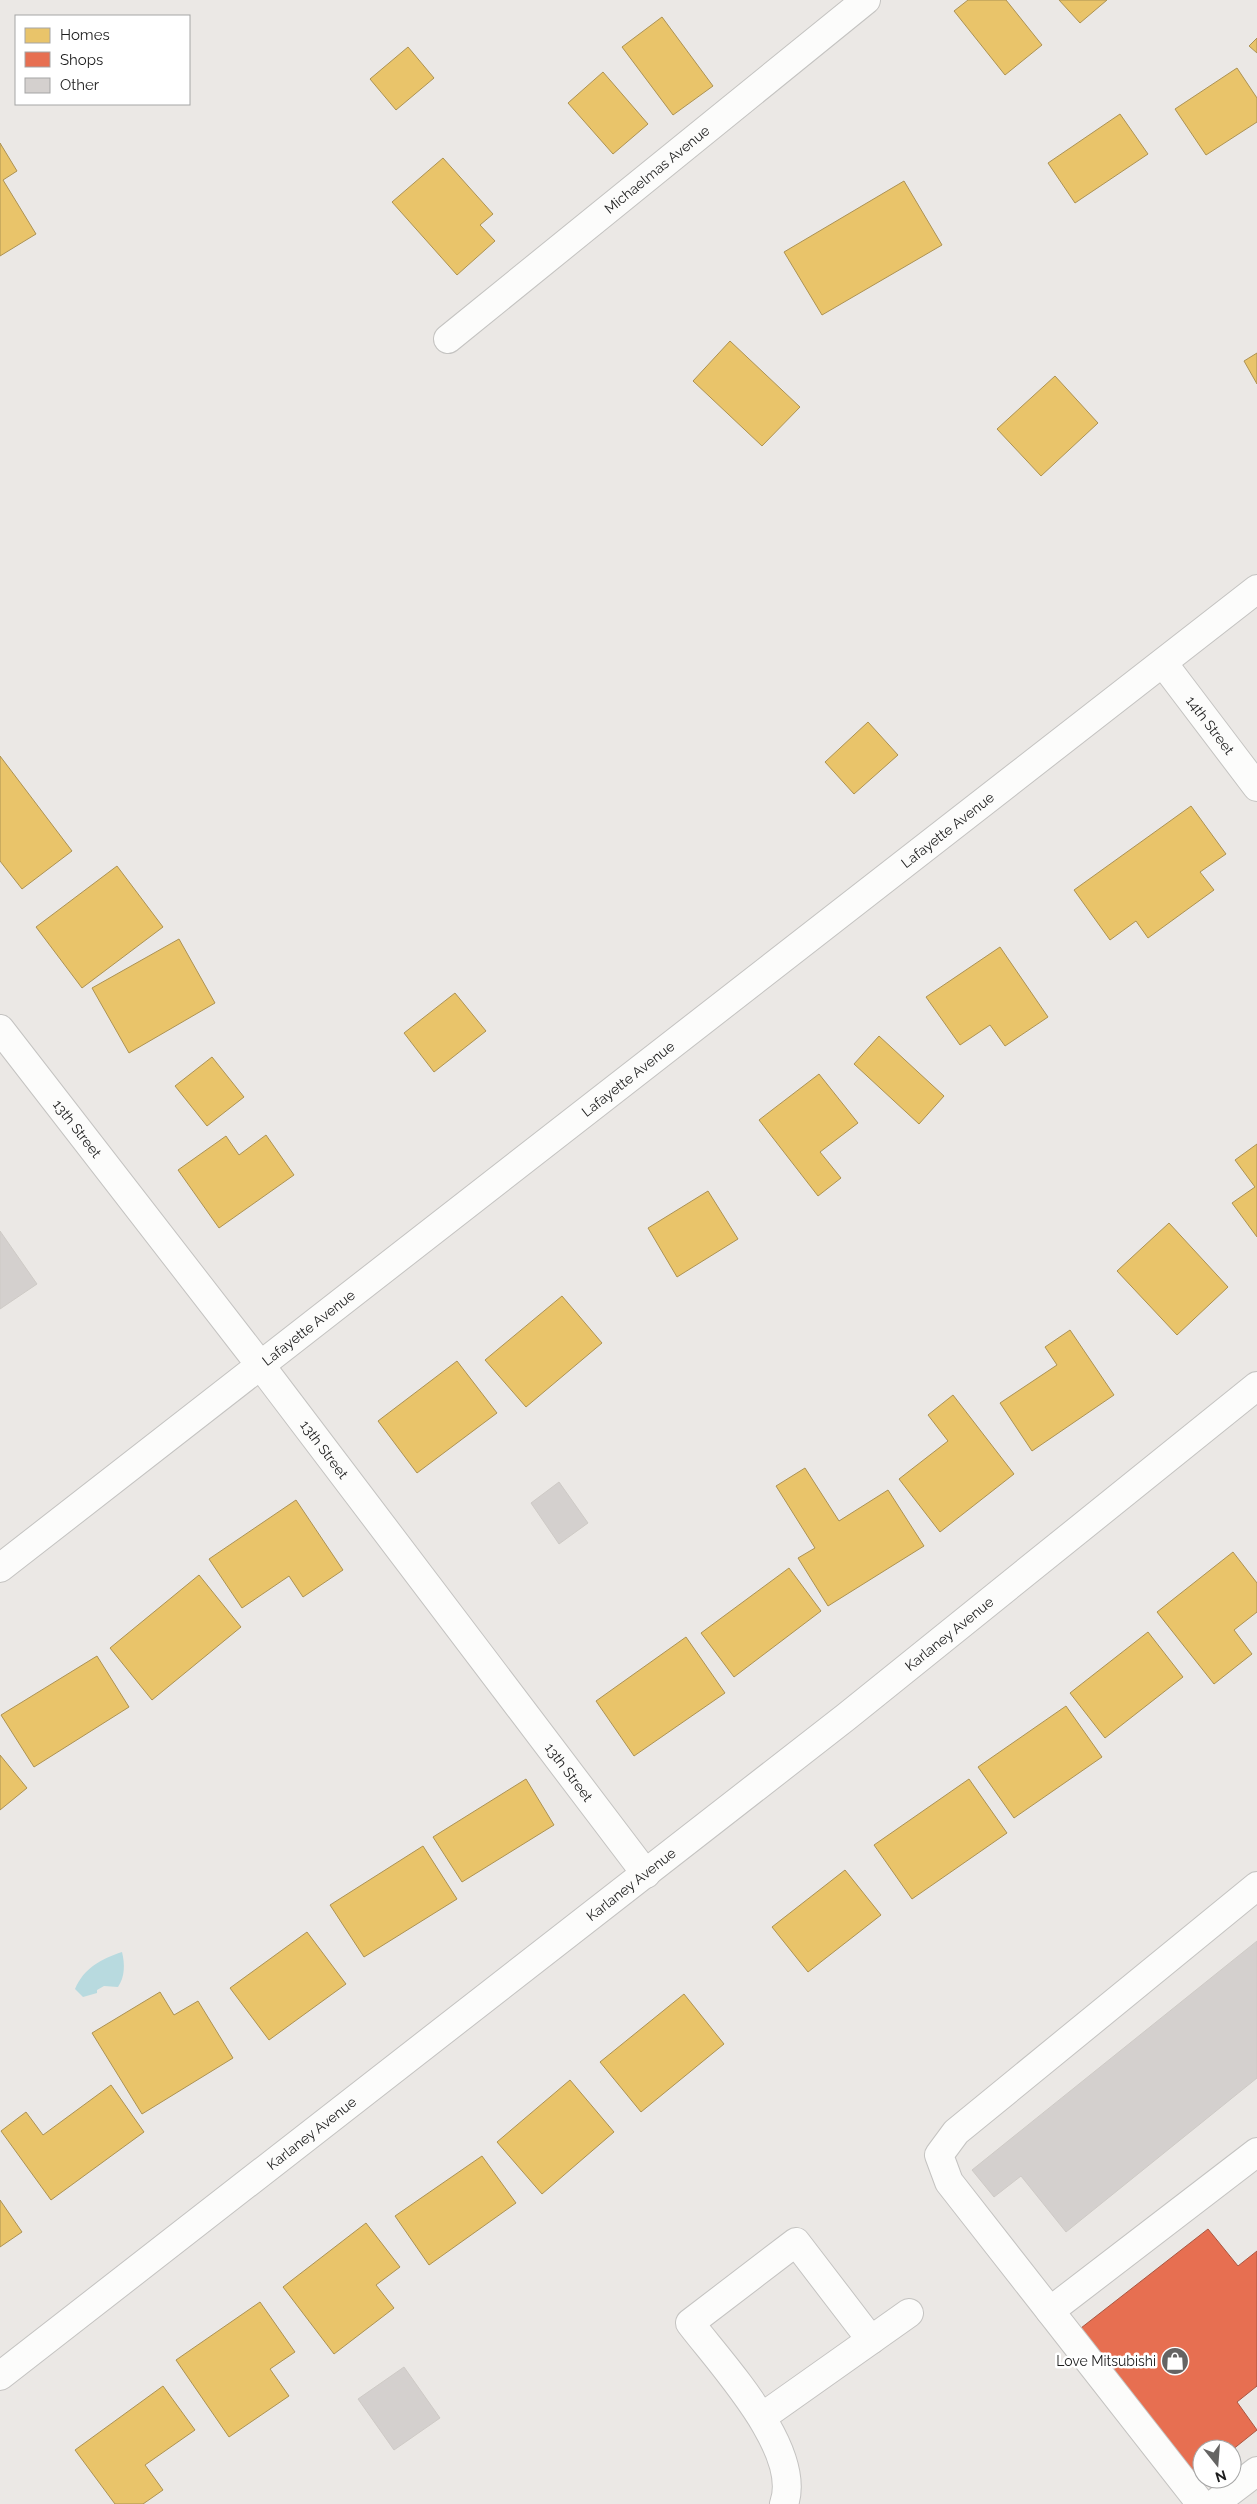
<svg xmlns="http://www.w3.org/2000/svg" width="1257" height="2504" font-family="Raleway,sans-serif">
	<rect width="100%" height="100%" fill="#ebe8e5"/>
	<path fill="#b8dadf" d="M122 1952C125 1964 125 1977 118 1987L104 1986 97 1990V1993L83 1997 75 1989C84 1968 101 1959 122 1952Z"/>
	<path fill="#e9c46a" stroke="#ac9253" d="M968 0H1006L1042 45 1005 75 954 11Z
		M1059 0H1107L1080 23Z
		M662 17 713 86 673 115 622 47Z
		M1257 38V53L1249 46Z
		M408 47 434 78 396 110 370 79Z
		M1237 68 1257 98V122L1206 155 1175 109Z
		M603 72 648 124 613 154 568 103Z
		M1120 114 1148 154 1075 203 1048 163Z
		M0 143 17 171 3 180 36 234 0 256Z
		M443 158 493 214 480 225 495 241 457 275 392 202Z
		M904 181 942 245 822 315 784 252Z
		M730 341 800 407 762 446 693 381Z
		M1257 353V384L1244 361Z
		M1055 376 1098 423 1041 476 997 429Z
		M868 722 898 755 854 794 825 762Z
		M0 756 72 851 22 889 0 861Z
		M1191 806 1226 854 1200 872 1214 890 1148 938 1136 921 1110 940 1074 890Z
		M117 866 163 927 82 988 36 927Z
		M179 939 215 1003 129 1053 92 988Z
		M1000 947 1048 1017 1005 1046 990 1025 960 1045 926 997Z
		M455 993 486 1031 434 1072 404 1033Z
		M879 1036 944 1096 919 1124 854 1064Z
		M212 1057 244 1097 207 1126 175 1086Z
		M819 1074 858 1123 820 1152 841 1178 818 1196 759 1120Z
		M266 1135 294 1175 219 1228 178 1170 226 1136 239 1155Z
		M1257 1144V1237L1232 1203 1255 1187 1235 1160Z
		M708 1191 738 1239 677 1277 648 1228Z
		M1169 1223 1228 1287 1177 1335 1117 1271Z
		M562 1296 602 1343 526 1407 485 1360Z
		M1070 1330 1114 1395 1032 1451 1000 1403 1057 1365 1045 1347Z
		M457 1361 497 1413 417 1473 378 1421Z
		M953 1395 1014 1474 940 1532 899 1479 948 1441 928 1415Z
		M805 1468 839 1521 888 1490 924 1546 828 1606 798 1558 815 1548 776 1486Z
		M296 1500 343 1570 303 1597 289 1576 242 1608 209 1559Z
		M1233 1552 1257 1583V1612L1234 1630 1252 1654 1214 1684 1157 1612Z
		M789 1568 821 1611 734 1677 701 1633Z
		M199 1575 241 1627 152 1700 110 1648Z
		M1148 1632 1183 1677 1105 1738 1070 1693Z
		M686 1637 725 1693 634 1756 596 1701Z
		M97 1656 129 1707 34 1767 1 1715Z
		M1066 1706 1102 1757 1014 1818 978 1767Z
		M0 1755 27 1788 0 1810Z
		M526 1779 554 1825 462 1882 433 1837Z
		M969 1779 1007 1833 912 1899 874 1845Z
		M423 1846 457 1899 364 1957 330 1905Z
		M845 1870 881 1915 808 1972 772 1927Z
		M307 1932 346 1984 269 2040 230 1988Z
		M160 1992 174 2015 198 2001 233 2058 142 2114 92 2033Z
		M684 1994 724 2044 641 2112 600 2062Z
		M570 2080 614 2132 542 2194 497 2142Z
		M111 2085 144 2132 51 2200 1 2131 26 2112 43 2135Z
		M482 2156 516 2203 429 2265 395 2216Z
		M0 2200 22 2232 0 2247Z
		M366 2223 400 2267 376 2285 394 2308 334 2354 283 2287Z
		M260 2302 295 2352 270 2369 289 2396 229 2437 176 2360Z
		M163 2386 195 2430 145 2465 163 2490 143 2504H115L75 2450Z"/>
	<path fill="#e76f51" stroke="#aa5641" d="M1208 2229 1238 2266 1257 2251V2386L1237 2402 1257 2430 1232 2450 1202 2449V2473L1190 2483 1072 2335Z"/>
	<path fill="#d4d0ce" stroke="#cecac6" d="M0 1231 37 1284 0 1309Z
		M559 1482 588 1523 559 1544 531 1503Z
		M1257 1941V2078L1066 2232 1021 2176 994 2197 972 2170Z
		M404 2367 440 2418 394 2450 358 2399Z"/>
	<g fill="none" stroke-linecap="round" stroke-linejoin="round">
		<g stroke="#c4c3c1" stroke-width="30">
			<g id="minor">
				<path id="s1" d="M448 339 866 0"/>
				<path id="s2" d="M1163 663 1257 787"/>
				<path id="s3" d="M0 1029 261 1366 646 1874"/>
				<path id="s4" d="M0 1568 1257 589"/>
				<path d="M1050 2311 1257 2152"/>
				<path id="s5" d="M0 2376 846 1717 1257 1386"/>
				<path d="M762 2417 909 2313"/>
				<path d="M784 2504C803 2450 721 2364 690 2323L796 2242 871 2340"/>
				<path d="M1201 2504 949 2182 939 2155 956 2132 1257 1886"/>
				<path d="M1214 2504 1257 2471"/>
			</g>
		</g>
		<use href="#minor" stroke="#fcfcfb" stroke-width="28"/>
	</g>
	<defs>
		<g id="shop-disc" transform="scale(1.4375)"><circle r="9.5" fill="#656463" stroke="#fff"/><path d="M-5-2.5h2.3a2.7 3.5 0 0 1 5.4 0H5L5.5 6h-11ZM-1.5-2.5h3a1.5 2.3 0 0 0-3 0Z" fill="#fff"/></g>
	</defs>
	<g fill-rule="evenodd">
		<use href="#shop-disc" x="1175" y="2361"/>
	</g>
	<g text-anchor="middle" stroke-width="5" stroke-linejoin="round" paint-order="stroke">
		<g font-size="14" fill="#1d1d1d" stroke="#fff">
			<text dy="5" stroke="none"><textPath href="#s1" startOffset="269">Michaelmas Avenue</textPath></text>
			<text dy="5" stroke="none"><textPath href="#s2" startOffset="78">14th Street</textPath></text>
			<text dy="5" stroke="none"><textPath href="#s4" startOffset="1201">Lafayette Avenue</textPath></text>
			<text dy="5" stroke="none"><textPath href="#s4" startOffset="796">Lafayette Avenue</textPath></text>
			<text dy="5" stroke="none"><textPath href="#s3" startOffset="126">13th Street</textPath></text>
			<text dy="5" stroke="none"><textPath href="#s4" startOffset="391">Lafayette Avenue</textPath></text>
			<text dy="5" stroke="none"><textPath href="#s3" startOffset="531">13th Street</textPath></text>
			<text dy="5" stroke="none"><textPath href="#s5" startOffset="1205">Karlaney Avenue</textPath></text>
			<text dy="5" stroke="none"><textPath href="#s3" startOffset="936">13th Street</textPath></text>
			<text dy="5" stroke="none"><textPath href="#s5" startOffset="800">Karlaney Avenue</textPath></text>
			<text dy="5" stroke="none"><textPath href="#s5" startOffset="395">Karlaney Avenue</textPath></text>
		</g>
		<g font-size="14" fill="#1d1d1d" stroke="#fff" text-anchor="end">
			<text x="1156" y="2366">Love Mitsubishi</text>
		</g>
	</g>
	<rect x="15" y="15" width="175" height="90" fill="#ffffff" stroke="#a5a5a5"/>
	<rect x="25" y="28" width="25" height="15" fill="#e9c46a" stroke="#a5a5a5"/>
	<text x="60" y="40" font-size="15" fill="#1d1d1d">Homes</text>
	<rect x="25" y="52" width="25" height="15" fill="#e76f51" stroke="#a5a5a5"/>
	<text x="60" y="65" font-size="15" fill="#1d1d1d">Shops</text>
	<rect x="25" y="78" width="25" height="15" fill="#d4d0ce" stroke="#a5a5a5"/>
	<text x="60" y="90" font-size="15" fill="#1d1d1d">Other</text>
	<g transform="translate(1217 2464) rotate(163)"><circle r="24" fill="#ffffff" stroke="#a5a5a5"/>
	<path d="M0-4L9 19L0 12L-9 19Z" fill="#656463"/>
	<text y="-8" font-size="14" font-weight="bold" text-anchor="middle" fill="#1d1d1d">N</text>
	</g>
</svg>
